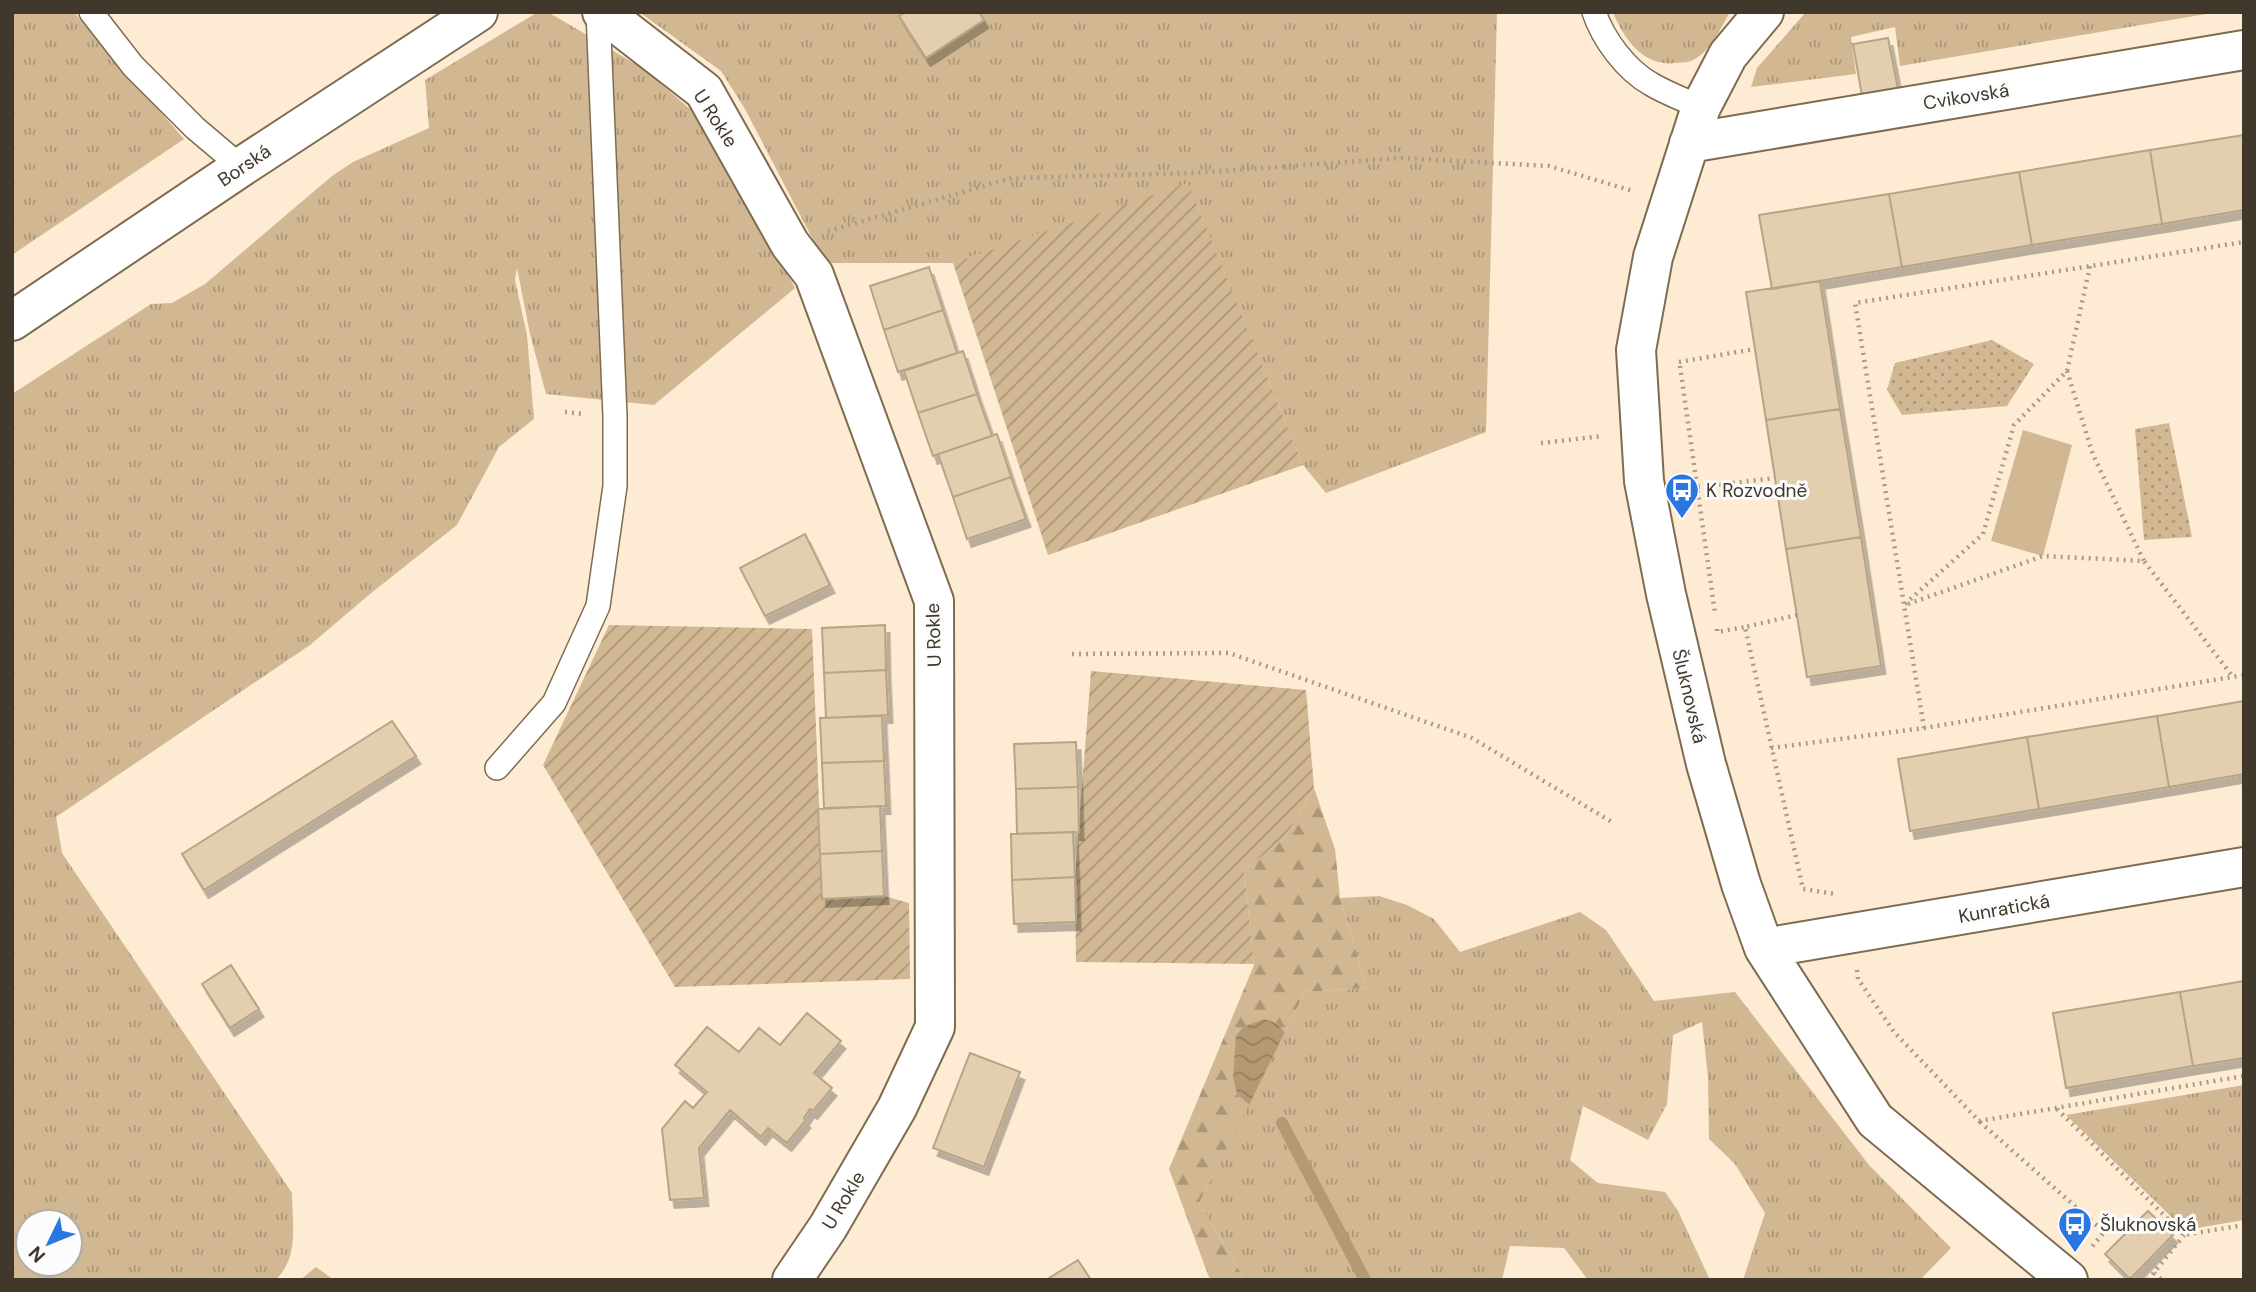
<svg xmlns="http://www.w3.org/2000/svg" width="2256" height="1292" font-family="'DM Sans',sans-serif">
	<defs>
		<pattern id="grass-tufts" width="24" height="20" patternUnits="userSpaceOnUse" patternTransform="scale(1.75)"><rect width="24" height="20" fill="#d1b893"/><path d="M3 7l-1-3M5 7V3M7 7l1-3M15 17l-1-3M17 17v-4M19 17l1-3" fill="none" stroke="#ab9778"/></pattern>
		<pattern id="forest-firs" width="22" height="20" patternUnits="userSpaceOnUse" patternTransform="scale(1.75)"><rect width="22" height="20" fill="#d1b893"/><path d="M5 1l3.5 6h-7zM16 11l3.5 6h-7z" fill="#ab9778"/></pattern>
		<pattern id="park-dots" width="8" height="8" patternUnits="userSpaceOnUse" patternTransform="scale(1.75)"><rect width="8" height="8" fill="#d1b893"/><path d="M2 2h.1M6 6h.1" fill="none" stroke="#ab9778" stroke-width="1.8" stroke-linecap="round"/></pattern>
		<pattern id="garden-furrows" width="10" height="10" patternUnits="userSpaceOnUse" patternTransform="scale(1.75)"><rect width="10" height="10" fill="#d1b893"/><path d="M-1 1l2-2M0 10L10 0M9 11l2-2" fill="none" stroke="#ab9778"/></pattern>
		<pattern id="water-waves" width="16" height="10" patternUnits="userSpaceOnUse" patternTransform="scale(1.75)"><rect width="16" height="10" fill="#b49a74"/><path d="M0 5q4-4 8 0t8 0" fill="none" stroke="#947f5f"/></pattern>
		<filter id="shadow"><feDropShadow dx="4.5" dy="8" stdDeviation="0" flood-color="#0004"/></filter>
	</defs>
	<rect width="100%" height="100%" fill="#fdecd3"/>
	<path fill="url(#grass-tufts)" fill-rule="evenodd" d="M12 12H74L184 139 12 255Z
		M538 12H547L560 19 642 68 696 114 755 210 795 288 654 405 546 394 530 334 517 268 515 280 527 335 534 419 499 447 457 525 370 594 310 645 56 817 62 853 292 1193C292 1223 300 1258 275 1280H12V394L151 304 172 303 205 284 332 176 353 162 429 128 425 80ZM28 1222H70V1264H28Z
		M639 12H1497L1486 432 1326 493 1303 465 1188 184 953 263H825L745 109 721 71Z
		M1613 12H1730C1721 28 1710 52 1693 60 1689 63 1681 62 1676 63 1644 67 1624 40 1613 12Z
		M1806 12H2218L1900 66 1895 27 1851 37 1856 74 1751 87 1757 68Z
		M1379 896 1407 905 1434 919 1460 952 1580 912 1606 930 1654 1001 1735 992 1869 1165 1951 1248 1920 1280H1743L1765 1213 1735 1164 1709 1139 1708 1077 1702 1022 1673 1035 1667 1104 1648 1140 1583 1106 1570 1160 1598 1183 1665 1192 1678 1211 1710 1280H1588L1564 1248 1510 1246 1502 1280H1245L1199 1203 1305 992 1367 988 1340 898Z
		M2244 1085V1220L2185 1230 2066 1115Z
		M316 1267 334 1280H300Z"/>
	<path fill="url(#forest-firs)" d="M1314 788 1335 849 1340 898 1367 988 1305 992 1285 1032 1276 1023 1237 1094 1249 1105 1199 1203 1245 1280H1210L1169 1169 1254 965 1244 870 1285 838Z"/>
	<path fill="url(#park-dots)" d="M1992 340 2034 364 2007 406 1902 415 1887 390 1895 363Z
		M2169 423 2192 537 2144 540 2135 429Z"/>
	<path fill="url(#garden-furrows)" d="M1188 183 1303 465 1048 555 953 263Z
		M609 625 812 629 823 899 884 896 909 903 910 979 675 987 543 765Z
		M1091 671 1306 690 1314 788 1285 838 1244 870 1254 964 1076 962 1075 877Z"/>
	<path fill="#d1b893" d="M2023 430 2072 445 2043 556 1991 541Z"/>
	<path fill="url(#water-waves)" d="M1264 1019 1276 1023 1285 1032 1249 1105 1237 1094 1233 1077 1236 1036 1243 1027Z"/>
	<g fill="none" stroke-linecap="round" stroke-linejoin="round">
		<path stroke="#b49a74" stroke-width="12" d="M1282 1123 1365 1280"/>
	</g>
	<path fill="#e3cfb0" stroke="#b7a486" stroke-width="2" filter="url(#shadow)" d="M906 12H979L984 20 926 58 899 16Z
		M1888 38 1898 89 1862 96 1853 44Z
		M2244 135V210L2162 224 2150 150Z
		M2150 150 2162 224 2032 245 2019 172Z
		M2019 172 2032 245 1902 267 1889 194Z
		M1889 194 1902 267 1772 289 1759 215Z
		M929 267 943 310 884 330 870 286Z
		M1820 281 1840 409 1766 420 1746 292Z
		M943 310 957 353 898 372 884 330Z
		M963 351 977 394 918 413 904 371Z
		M977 394 992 436 933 456 918 413Z
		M1840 409 1861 537 1786 549 1766 420Z
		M997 434 1011 477 953 497 938 454Z
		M1011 477 1026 519 967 539 953 497Z
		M805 534 830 585 765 616 740 568Z
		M1861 537 1881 666 1807 677 1786 549Z
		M885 625 886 670 824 673 822 628Z
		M886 670 888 715 826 718 824 673Z
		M2244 701V774L2169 787 2157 716Z
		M882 716 884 761 822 763 820 718Z
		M2157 716 2169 787 2039 809 2027 737Z
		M392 721 416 756 204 890 182 854Z
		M2027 737 2039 809 1910 831 1898 759Z
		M1076 742 1078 787 1016 789 1014 744Z
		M884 761 886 806 824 808 822 763Z
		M1078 787 1079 832 1017 834 1016 789Z
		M880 806 882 851 820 854 818 809Z
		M1073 832 1075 877 1012 880 1011 834Z
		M882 851 884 896 822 899 820 854Z
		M1075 877 1076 922 1014 924 1012 880Z
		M231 965 259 1009 230 1028 202 984Z
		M2244 981V1058L2193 1066 2180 992Z
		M2180 992 2193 1066 2066 1088 2053 1013Z
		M807 1013 841 1041 814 1073 832 1088 813 1111 810 1109 804 1118 806 1120 787 1143 768 1128 761 1137 730 1110 699 1148 704 1198 670 1200 662 1129 685 1101 693 1108 707 1092 675 1065 707 1027 739 1052 759 1028 780 1045Z
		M970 1053 1020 1072 984 1167 933 1148Z
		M2148 1211 2173 1235 2130 1279 2105 1254Z
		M1078 1260 1091 1280H1046Z"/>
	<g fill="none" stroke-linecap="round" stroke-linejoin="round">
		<g stroke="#7e6c50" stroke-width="26">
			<path id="service" d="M91 12 133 66 195 128 241 167
				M1594 12C1603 39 1626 70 1651 84 1666 93 1684 100 1701 107
				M497 768 554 703 598 606 615 486V416L598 12"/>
		</g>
		<g stroke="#7e6c50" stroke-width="42">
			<path id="minor" d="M602 12 704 91 790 244 814 275 934 601 935 1027 897 1108 828 1227 792 1280
				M1764 12 1728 55 1701 107 1653 257 1636 350 1644 481 1666 594 1706 764 1741 884 1764 948 1875 1120 2068 1280
				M1689 143 2244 50
				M1764 948 2244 867"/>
		</g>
		<g stroke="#7e6c50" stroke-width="42">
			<path id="primary" d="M12 321 241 167 478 12"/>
		</g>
		<path stroke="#a89b87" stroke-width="4.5" stroke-dasharray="2 5" stroke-linecap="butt" d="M828 231 1012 178 1195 173 1401 158 1549 166 1633 191
			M1679 362 1755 349
			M1680 366 1715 613
			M2067 371 2093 455 2144 561
			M565 412 583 414
			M1541 443 1603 436
			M1698 487 1775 478
			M1905 604 1983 534 2014 425 2067 371 2090 266
			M1908 604 2043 556 2144 561 2233 677
			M1797 615 1745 627 1803 889 1836 894
			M1717 629V632L1745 627
			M1072 654 1229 653 1472 738 1612 822
			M1924 728 1855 303 2244 242
			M1771 748 1924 728 2244 675
			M1857 970 1858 979 1894 1032 1979 1121 2244 1076
			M2057 1109 2184 1235 2244 1225
			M1980 1122 2104 1232 2091 1248
			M2154 1273 2162 1280
			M2148 1280 2184 1235"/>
		<use href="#service" stroke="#fff" stroke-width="23"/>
		<use href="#minor" stroke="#fff" stroke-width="38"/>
		<use href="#primary" stroke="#fff" stroke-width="38"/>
	</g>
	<defs>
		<g id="bus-pin" transform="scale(1.75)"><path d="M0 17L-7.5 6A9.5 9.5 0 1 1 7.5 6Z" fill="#2a77e3" stroke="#fcfcfc"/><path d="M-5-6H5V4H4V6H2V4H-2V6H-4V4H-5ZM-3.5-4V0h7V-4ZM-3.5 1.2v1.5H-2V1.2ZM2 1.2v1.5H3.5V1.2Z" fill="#fff"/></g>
	</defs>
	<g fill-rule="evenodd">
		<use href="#bus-pin" x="1682" y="490"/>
		<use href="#bus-pin" x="2075" y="1224"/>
	</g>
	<g text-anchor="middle" stroke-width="6" stroke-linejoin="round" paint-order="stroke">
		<g font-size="19" fill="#40382b" stroke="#fcfcfc">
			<text transform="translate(1966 96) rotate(-9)" y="7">Cvikovská</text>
			<text transform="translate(716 118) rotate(57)" y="7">U Rokle</text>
			<text transform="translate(244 165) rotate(-34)" y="7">Borská</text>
			<text transform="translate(933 635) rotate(-92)" y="7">U Rokle</text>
			<text transform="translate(1690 696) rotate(77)" y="7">Šluknovská</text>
			<text transform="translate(2004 908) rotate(-10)" y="7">Kunratická</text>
			<text transform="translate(843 1200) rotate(-59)" y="7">U Rokle</text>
		</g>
		<g font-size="19" fill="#40382b" stroke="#fcfcfc" text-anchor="start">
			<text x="1706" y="497">K Rozvodně</text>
			<text x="2100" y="1231">Šluknovská</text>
		</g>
	</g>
	<rect width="2256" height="1292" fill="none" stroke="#40382b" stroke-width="28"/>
	<g transform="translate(49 1243) rotate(227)"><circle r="33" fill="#fcfcfc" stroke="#b1aea8" stroke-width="2"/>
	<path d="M0-5L12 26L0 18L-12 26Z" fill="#2a77e3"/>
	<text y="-10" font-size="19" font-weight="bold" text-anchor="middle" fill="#40382b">N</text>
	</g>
</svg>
